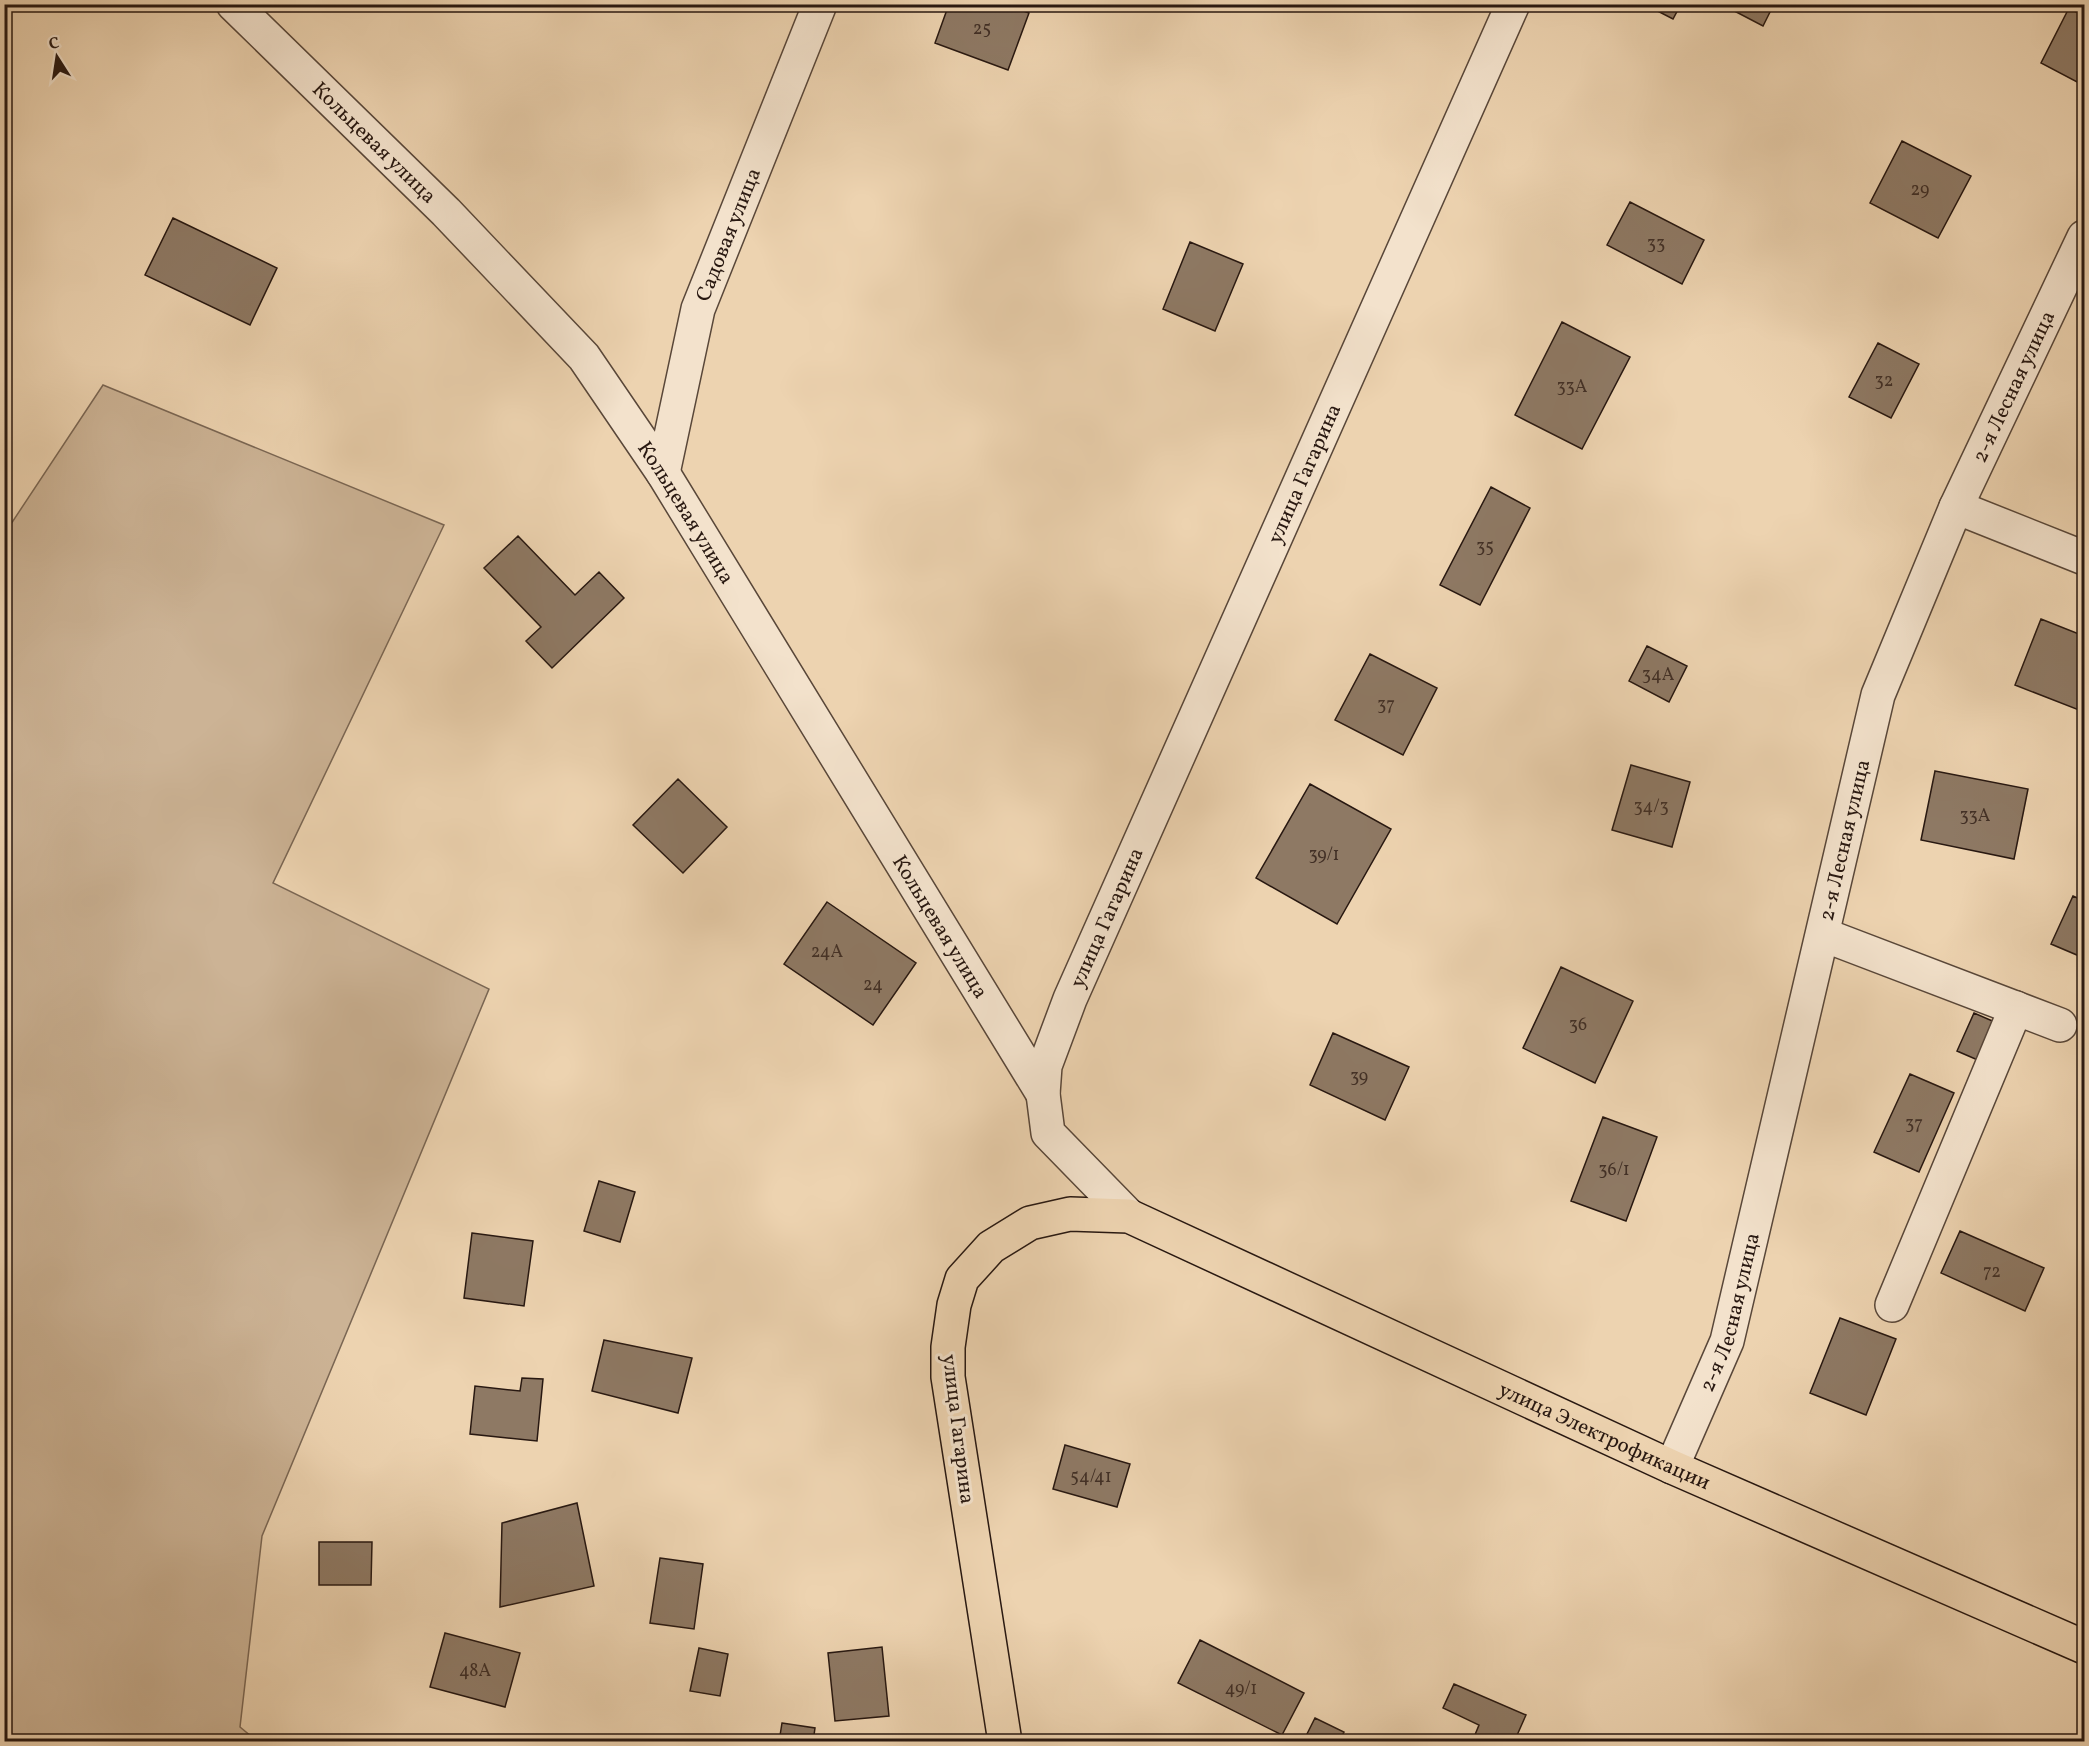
<svg xmlns="http://www.w3.org/2000/svg" width="2089" height="1746" font-family="Vollkorn,serif">
	<rect width="100%" height="100%" fill="#edd3b0"/>
	<filter id="stains"><feTurbulence type="fractalNoise" baseFrequency=".00333" numOctaves="4"/><feColorMatrix values="0 0 0 0 .2 0 0 0 0 .09 0 0 0 0 .02 0 0 0 .5 -.17"/></filter>
	<radialGradient id="worn" r=".72"><stop offset=".6" stop-color="#630" stop-opacity="0"/><stop offset="1" stop-color="#630" stop-opacity=".3"/></radialGradient>
	<path fill="#ccb395" stroke="#7a6653" stroke-width="1.5" d="M103 385 444 525 273 883 489 989 262 1536 240 1727 257 1741H5V533Z"/>
	<path fill="#8e7964" stroke="#281811" stroke-width="1.5" d="M949 4H1005L1029 13 1008 70 935 43Z
		M1644 4H1681L1673 19Z
		M1721 4H1774L1763 26Z
		M2069 8 2084 16V73L2079 83 2041 63Z
		M1902 141 1971 176 1938 238 1870 203Z
		M1630 202 1704 240 1682 284 1607 245Z
		M173 218 277 268 250 325 145 275Z
		M1190 242 1243 264 1215 331 1163 309Z
		M1562 322 1630 357 1582 449 1515 415Z
		M1878 343 1919 364 1891 418 1849 397Z
		M1491 487 1530 508 1480 605 1440 585Z
		M518 536 575 595 599 572 624 598 552 668 526 641 541 627 484 568Z
		M2041 619 2084 636V712L2015 685Z
		M1647 646 1687 666 1669 702 1629 681Z
		M1370 654 1437 688 1403 755 1335 720Z
		M1631 765 1690 782 1672 847 1612 830Z
		M1935 771 2028 789 2014 859 1921 840Z
		M678 779 727 827 683 873 633 825Z
		M1310 784 1391 829 1337 924 1256 878Z
		M2073 896 2084 901V958L2051 944Z
		M827 902 916 963 873 1025 784 964Z
		M1561 967 1633 1001 1595 1083 1523 1048Z
		M1974 1013 1997 1023 1980 1061 1957 1051Z
		M1333 1033 1409 1067 1385 1120 1310 1085Z
		M1910 1074 1954 1093 1919 1172 1874 1152Z
		M1603 1117 1657 1137 1626 1221 1571 1201Z
		M599 1181 635 1192 620 1242 584 1231Z
		M1960 1231 2044 1268 2025 1311 1941 1273Z
		M472 1233 533 1241 524 1306 464 1298Z
		M1840 1318 1896 1339 1866 1415 1810 1393Z
		M604 1340 692 1358 678 1413 592 1391Z
		M522 1378 543 1379 537 1441 470 1434 475 1386 520 1391Z
		M1065 1445 1130 1464 1117 1507 1053 1489Z
		M577 1503 594 1586 500 1607 502 1523Z
		M319 1542H372L371 1585H319Z
		M660 1558 703 1564 694 1629 650 1623Z
		M445 1633 520 1653 505 1707 430 1687Z
		M1200 1640 1304 1693 1282 1735 1178 1683Z
		M882 1647 889 1716 835 1721 828 1653Z
		M699 1648 728 1654 720 1696 690 1691Z
		M1454 1684 1526 1715 1514 1742H1472L1479 1725 1443 1708Z
		M1315 1718 1344 1732 1339 1742H1303Z
		M782 1723 815 1728 813 1742H779Z"/>
	<g fill="none" stroke-linecap="round" stroke-linejoin="round">
		<g stroke="#594739" stroke-width="36">
			<g id="street">
				<path id="s1" d="M233 4 446 212 584 357 663 473 1043 1094"/>
				<path id="s2" d="M663 473 698 309 820 4"/>
				<path d="M1956 507 2084 558"/>
				<path d="M1824 935 2060 1025"/>
				<path id="s3" d="M1129 1216 1048 1133 1043 1094 1045 1066 1070 999 1513 4"/>
				<path d="M1892 1305 2016 1008"/>
				<path id="s4" d="M1672 1467 1727 1341 1878 695 1956 507 2084 237"/>
			</g>
		</g>
		<g stroke="#281811" stroke-width="36">
			<g id="primary">
				<path id="s5" d="M1005 1742 948 1377V1347L954 1305 962 1279 991 1247 1030 1223 1070 1214 1129 1216 1672 1467 2084 1647"/>
			</g>
		</g>
		<use href="#street" stroke="#f3e2cc" stroke-width="33"/>
		<use href="#primary" stroke="#edd3b0" stroke-width="33"/>
	</g>
	<g text-anchor="middle" stroke-width="6" stroke-linejoin="round" paint-order="stroke">
		<g font-size="18" fill="#423026">
			<text x="982" y="34">25</text>
			<text x="1920" y="195">29</text>
			<text x="1656" y="249">33</text>
			<text x="1884" y="386">32</text>
			<text x="1572" y="392">33А</text>
			<text x="1485" y="552">35</text>
			<text x="1658" y="680">34А</text>
			<text x="1386" y="710">37</text>
			<text x="1651" y="812">34/3</text>
			<text x="1975" y="821">33А</text>
			<text x="1324" y="860">39/1</text>
			<text x="827" y="957">24А</text>
			<text x="873" y="990">24</text>
			<text x="1578" y="1030">36</text>
			<text x="1359" y="1082">39</text>
			<text x="1914" y="1129">37</text>
			<text x="1614" y="1175">36/1</text>
			<text x="1992" y="1277">72</text>
			<text x="1091" y="1482">54/41</text>
			<text x="475" y="1676">48А</text>
			<text x="1241" y="1694">49/1</text>
		</g>
		<g font-size="21" fill="#281811" stroke="#f3e2cc">
			<text dy="7" stroke="none"><textPath href="#s1" startOffset="198">Кольцевая улица</textPath></text>
			<text dy="7" stroke="none"><textPath href="#s2" startOffset="248">Садовая улица</textPath></text>
			<text dy="7" stroke="none"><textPath href="#s4" startOffset="1138">2-я Лесная улица</textPath></text>
			<text dy="7" stroke="none"><textPath href="#s3" startOffset="830">улица Гагарина</textPath></text>
			<text dy="7" stroke="none"><textPath href="#s1" startOffset="684">Кольцевая улица</textPath></text>
			<text dy="7" stroke="none"><textPath href="#s4" startOffset="652">2-я Лесная улица</textPath></text>
			<text dy="7" stroke="none"><textPath href="#s3" startOffset="344">улица Гагарина</textPath></text>
			<text dy="7" stroke="none"><textPath href="#s1" startOffset="1170">Кольцевая улица</textPath></text>
			<text dy="7" stroke="none"><textPath href="#s4" startOffset="166">2-я Лесная улица</textPath></text>
			<text transform="translate(959 1429) rotate(83)" y="7">улица Гагарина</text>
			<text dy="7" stroke="none"><textPath href="#s5" startOffset="1182">улица Электрофикации</textPath></text>
		</g>
	</g>
	<rect width="2089" height="1746" fill="none" stroke="#edd3b0" stroke-width="24"/>
	<rect x="6" y="6" width="2077" height="1734" fill="none" stroke="#281811" stroke-width="3"/>
	<rect x="12" y="12" width="2065" height="1722" fill="none" stroke="#281811" stroke-width="1.5"/>
	<g transform="translate(57 57) rotate(348)" stroke="#f3e2cc" stroke-width="4.5" paint-order="stroke">
	<path d="M0-4.5L10 22L0 15L-10 22Z" fill="#281811"/>
	<text y="-9" font-size="16" font-weight="bold" text-anchor="middle" fill="#281811">С</text>
	</g>
	<rect width="100%" height="100%" filter="url(#stains)"/>
	<rect width="100%" height="100%" fill="url(#worn)"/>
</svg>
